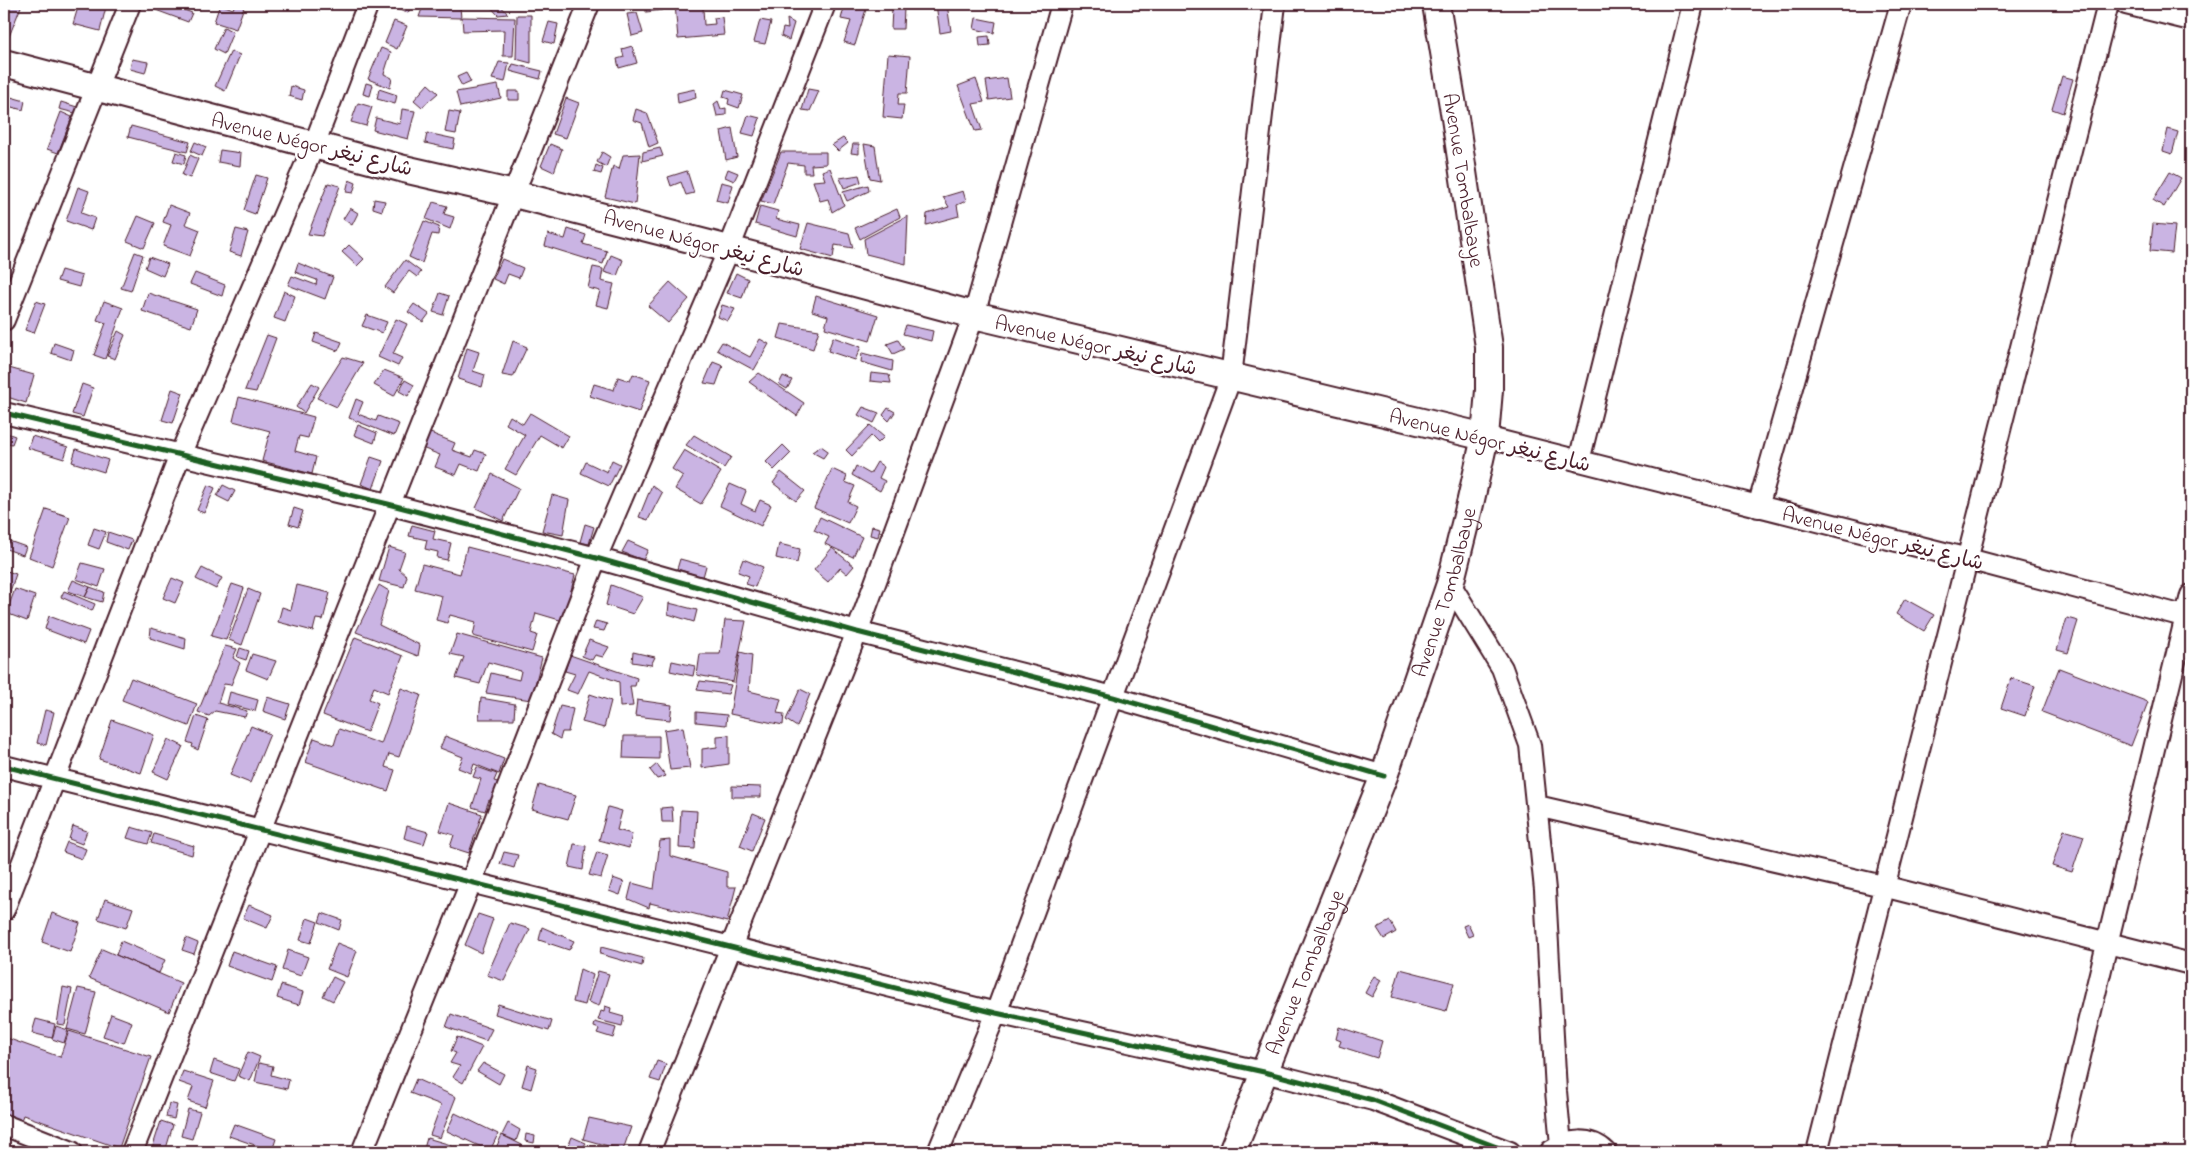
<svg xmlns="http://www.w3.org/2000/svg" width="2195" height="1156" font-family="'Indie Flower','Playpen Sans Arabic',sans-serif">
	<rect width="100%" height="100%" fill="#fff"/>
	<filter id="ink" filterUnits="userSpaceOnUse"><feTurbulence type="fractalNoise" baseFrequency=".02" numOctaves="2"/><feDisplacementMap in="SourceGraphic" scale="10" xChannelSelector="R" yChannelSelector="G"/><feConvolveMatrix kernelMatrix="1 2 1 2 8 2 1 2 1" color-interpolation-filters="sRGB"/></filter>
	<g filter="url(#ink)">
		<path fill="#cab4e3" stroke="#4a1f2b" d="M4 4H22L6 44 4 43Z
			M31 4H43L41 8Z
			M79 4H94L106 7 100 31 73 24Z
			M155 4H169L192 13 188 22 153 9Z
			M220 4 233 9 235 4H245L236 29 214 22Z
			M326 4H340L339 9Z
			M398 4H412L408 13 396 9Z
			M488 4H499L508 14 498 15Z
			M646 4H662L663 10 646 12Z
			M675 4H722V5L703 8 704 25 715 24 714 18 722 17 724 35 678 39Z
			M845 4 867 6 855 45 844 42 851 21 841 19Z
			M936 4H947L951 31 940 33Z
			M423 6 460 7 461 18 419 17Z
			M892 8H904L903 29H891Z
			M637 13 643 33 632 36 627 14Z
			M517 15H531V63L516 59Z
			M462 17 515 18 513 56H503L504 30 463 31Z
			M976 18 996 22 994 33 974 29Z
			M787 19 794 23 789 40 781 36 783 28 788 29Z
			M760 20 771 22 765 44 754 42Z
			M394 21 407 26 397 49 385 43Z
			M549 22 558 24 554 44 543 41Z
			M224 27 233 32 224 54 214 49Z
			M989 36 990 45 980 46 979 37Z
			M632 46 637 63 619 68 617 59 624 57 622 49Z
			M381 48 391 52 384 74 392 78 390 88 368 79Z
			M231 51 240 55 225 91 215 86Z
			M888 54 910 56 907 93H899L898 105H904L902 119 883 117Z
			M132 59 148 62 145 73 130 69Z
			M499 62 509 63 505 82 492 79Z
			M513 64 542 71 540 79 510 71Z
			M466 73 471 82 462 86 457 77Z
			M2062 76 2073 79 2063 113 2052 109Z
			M1007 78 1010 97 989 100 986 81Z
			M976 79 984 102 973 104 982 130 975 131 958 86Z
			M366 83 373 85 370 96 363 94Z
			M428 84 438 93 422 107 414 100Z
			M498 85 501 98 460 107 456 92Z
			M291 86 304 90 302 100 289 96Z
			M379 89 397 95 395 104 377 99Z
			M695 89 696 98 678 103 677 93Z
			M808 89 819 91 810 111 802 110Z
			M725 90 743 95 739 108 728 104 729 99 723 97Z
			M508 91H519V100H508Z
			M4 95 25 101 23 110 4 105Z
			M566 98 579 103 566 138 553 134Z
			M718 101 721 109 726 108V115L717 116 714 104Z
			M61 102 77 107 75 113 59 109Z
			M358 103 372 107 366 126 351 122Z
			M402 109 415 111 408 139 373 130 376 118 400 124Z
			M636 109 647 113 658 143 649 147 642 123 633 120Z
			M449 111 460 113 456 134 445 132Z
			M61 112 72 117 58 153 47 149Z
			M748 115 760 118 754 136 742 133Z
			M131 126 190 142 187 152 128 137Z
			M732 128 737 157 726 160 721 131Z
			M2168 129 2178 132 2172 154 2163 151Z
			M427 133 455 139 453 149 425 143Z
			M843 138 848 143 838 151 832 145Z
			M195 142 206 147 202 156 191 151Z
			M550 144 562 149 554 172 541 166Z
			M853 144H859V154L851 153Z
			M864 144 875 146 880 180 870 178Z
			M660 148 663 156 642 161 643 152Z
			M220 150 241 153 240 166 218 162Z
			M176 152 186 155 184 164 173 161Z
			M602 152 610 157 606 167 597 162Z
			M781 152H826V164L811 165 812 173H804V165L788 163 773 204 761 201Z
			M640 154 635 204 605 197 613 166 619 169 623 155Z
			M190 155 198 159 190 178 182 175Z
			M596 165 603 168 601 174 594 172Z
			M830 168 844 205 832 212 828 199 820 201 813 181 825 180 822 171Z
			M728 169 738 173 734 181 725 177Z
			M687 171 694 193 686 195 681 182 671 186 668 177Z
			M2170 172 2181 178 2164 207 2153 200Z
			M256 175 267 178 255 214 244 210Z
			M859 175 861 182 844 188 840 178Z
			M349 180 356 183 353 193 346 192Z
			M721 182 733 185 728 203 716 200Z
			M328 183 340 186 322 236 308 234Z
			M868 185 869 191 847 201 843 192Z
			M78 187 89 191 81 213 95 218 91 230 66 221Z
			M963 191 966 201 957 205 959 216 926 225 927 214 949 207 943 197Z
			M374 199 385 201 382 211 373 208Z
			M433 202 447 206 444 214 454 217 450 229 426 219Z
			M169 205 190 213 185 224 200 230 190 256 163 246 171 225 163 222Z
			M760 206 778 211 776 219 800 225 797 236 755 224Z
			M350 208 358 213 352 225 343 219Z
			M897 209 900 217 860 239 855 228Z
			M138 216 155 223 144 248 127 241Z
			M908 216 906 264 866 254 864 239Z
			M424 221 439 227 438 235 432 234 422 263 409 257Z
			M808 223 849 233 853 248 835 245 833 258 800 249Z
			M2153 224 2175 226 2172 253 2150 251Z
			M236 229 248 232 241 256 229 252Z
			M568 229 586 235 583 244 607 251 603 264 545 246 548 234 565 239Z
			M349 245 364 259 357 266 342 252Z
			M135 252 143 255 131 291 121 288Z
			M611 255 623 260 617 276 604 272Z
			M149 257 168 264 163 276 145 268Z
			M502 259 523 268 519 278 508 274 504 284 493 279Z
			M405 260 421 272 417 277 409 271 393 293 385 287Z
			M298 263 333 277 325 299 288 285 292 276 316 285 317 280 295 272Z
			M593 267 603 269 601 281 614 284 608 308 596 305 600 291 588 288Z
			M61 270 82 276 79 287 57 281Z
			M4 273 9 274 6 281H4Z
			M195 273 225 285 222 296 190 284Z
			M736 273 748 279 742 298 727 293Z
			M670 282 689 299 668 323 648 306Z
			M284 291 295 296 285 322 274 318Z
			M148 293 197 309 191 327 142 311Z
			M440 293 449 296 443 315 433 312Z
			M816 296 878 315 870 341 825 328 828 316 812 311Z
			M36 301 45 304 34 333 25 330Z
			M104 301 123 308 105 359 94 355 106 323 97 320Z
			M414 304 429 314 423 322 408 312Z
			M722 305 735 309 728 321 718 317Z
			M367 315 387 322 382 333 362 326Z
			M396 319 407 324 393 354 402 358 398 366 378 357Z
			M782 324 819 330 813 349 778 338Z
			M906 325 933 331 931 341 903 334Z
			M118 331 125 335 115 359 107 356Z
			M316 333 342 342 338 351 313 342Z
			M267 335 276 338 256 392 245 390Z
			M833 337 861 347 855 360 828 351Z
			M760 339 769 344 754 370 717 350 722 342 750 357Z
			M898 340 904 349 893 354 887 344Z
			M513 341 527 347 513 377 502 375Z
			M54 343 74 350 71 360 51 353Z
			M467 348 479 352 473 371 485 375 482 387 458 379Z
			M862 353 893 361 892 371 861 362Z
			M343 357 363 363 337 407 317 398Z
			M713 362 723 366 716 385 704 383Z
			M9 368 34 375 26 403 4 396V385Z
			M384 370 404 378 394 396 374 385Z
			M759 373 804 403 797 416 749 382Z
			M871 373 889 375 891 383 870 381Z
			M633 374 650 380 639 412 590 396 594 384 614 390 618 377 630 381Z
			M783 376 792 380 787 389 779 384Z
			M405 380 414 385 408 396 399 391Z
			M312 383 319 387 304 413 296 407Z
			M82 384 93 388 83 417 72 414Z
			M172 389 183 393 173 423 162 420Z
			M239 397 314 417 308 438 299 436 295 451 316 457 312 474 262 461 270 431 233 421Z
			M356 399 363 402 358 414 376 421 378 416 399 424 394 436 349 418Z
			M863 407 879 413 874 423 858 415Z
			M888 408 895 412 889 421 883 415Z
			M530 413 569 436 562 448 540 435 516 475 505 469 525 435 506 424 510 416 523 424Z
			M358 425 377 433 374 443 354 435Z
			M870 425 884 437 878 443 871 436 852 456 846 450Z
			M4 432 15 436 12 444 4 442Z
			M428 432 455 443 452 450 472 457 475 450 486 454 479 471 461 464 456 475 435 467 440 455 422 448Z
			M694 435 731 457 724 468 686 445Z
			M32 436 68 447 64 459 28 448Z
			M783 445 791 453 774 470 766 462Z
			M821 446 828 451 823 458 812 452Z
			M76 449 108 460 104 472 72 462Z
			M684 450 721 472 701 504 675 489 683 476 672 469Z
			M371 457 383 461 373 489 361 484Z
			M612 460 620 464 609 486 581 473 586 462 607 472Z
			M877 462 884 467 879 478 885 481 880 491 852 475 856 466 870 474Z
			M832 469 847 476 845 482 855 486 848 502 856 506 848 523 814 508Z
			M781 472 805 491 796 501 773 483Z
			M492 474 519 488 503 521 476 508Z
			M730 484 746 491 741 504 755 511 760 500 771 505 761 526 720 506Z
			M208 485 215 488 204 513 197 510Z
			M223 485 235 491 229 502 217 496Z
			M652 485 662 493 648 520 639 517Z
			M552 495 569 500 563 535 542 531Z
			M294 508 303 511 298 527 289 524Z
			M46 509 70 517 52 566 29 557Z
			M820 517 862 537 853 557 825 544 829 537 814 530Z
			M585 524 594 527 589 544 580 542Z
			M412 525 435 531 433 539 451 543 447 560 437 558 438 552 425 549 427 540 409 536Z
			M872 526 880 528 878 537 870 535Z
			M94 528 106 532 99 549 88 545Z
			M108 532 132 540 128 550 106 542Z
			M9 541 26 547 23 555 6 549Z
			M628 541 648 550 643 560 622 552Z
			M779 544 800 549 797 563 776 558Z
			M389 547 405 552 399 569 407 576 404 587 379 581Z
			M467 547 575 575 563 621 536 613 531 633 537 635 532 652 473 636 476 622 450 615 447 623 436 620 442 596 415 589 422 564 460 574Z
			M832 548 854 566 847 574 840 568 828 582 814 570Z
			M680 559 706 566 703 577 677 569Z
			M743 559 763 567 755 587 746 584 749 576 738 572Z
			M82 563 105 569 99 587 76 579Z
			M202 568 222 578 216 589 196 579Z
			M7 571 16 574 4 609V580Z
			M172 578 184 583 175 603 163 598Z
			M73 580 90 587 85 597 68 591Z
			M232 584 244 588 226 640 211 636Z
			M297 585 330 593 323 620 316 619 313 631 278 622 282 607 291 610Z
			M379 585 389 591 379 625 420 645 418 656 356 632Z
			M611 585 643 597 633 614 606 605Z
			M90 587 104 592 102 602 85 597Z
			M15 589 35 596 27 621 6 613Z
			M248 589 260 594 242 645 229 640Z
			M64 591 95 604 92 611 61 597Z
			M1905 599 1934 615 1924 631 1896 614Z
			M669 603 697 610 694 622 668 614Z
			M49 616 89 631 84 644 45 629Z
			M2067 618 2078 621 2068 653 2057 650Z
			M725 620 746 621 733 682 697 675 700 654H720Z
			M596 621 607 624 604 631 593 629Z
			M151 628 186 638 185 649 150 638Z
			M457 634 542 658 531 700 486 693 491 673 519 680 521 671 488 662 480 684 456 678 464 657 450 654Z
			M355 637 403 656 388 693 374 687 369 699 378 703 367 732 323 715Z
			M589 640 609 647 603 657 595 655 592 660 582 656Z
			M225 646 237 649 233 658 240 663 231 685 224 684 218 703 247 711 245 717 215 711 209 716 198 712Z
			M240 648 249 651 246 660 237 657Z
			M633 652 655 657 651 665 632 662Z
			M740 652 752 655 749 691 781 699 777 713 784 714 783 725 730 714Z
			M252 654 276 661 268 679 246 670Z
			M570 655 637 678 635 686H630L633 706 620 707 619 682 589 671 578 694 567 690 575 674 565 671Z
			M672 661 695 666 693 676 670 671Z
			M2059 668 2148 702 2131 746 2042 712Z
			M131 678 197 704 189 726 122 700Z
			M2011 678 2035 686 2025 716 2001 708Z
			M700 681 731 685 728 694 697 690Z
			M401 688 421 695 399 757 389 754 385 767 395 770 388 791 305 762 314 738 334 745 339 729 381 744Z
			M800 689 810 694 797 727 786 720Z
			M230 692 258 700 255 711 227 704Z
			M590 694 611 701 604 728 582 722Z
			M267 697 290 704 285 719 263 711Z
			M481 698 515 704 514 719H479Z
			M637 700 672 705 670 720 635 716Z
			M560 706 573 709 568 732H562L560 739 551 734Z
			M45 710 54 712 46 745 37 743Z
			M696 712 727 715 726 725 696 722Z
			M196 716 208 720 198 750 192 747 193 744 187 742Z
			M112 720 154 735 141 773 99 759Z
			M251 726 270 734 250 783 230 775Z
			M683 727 690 768 670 770 664 730Z
			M729 735V764L702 768V749L717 747V736Z
			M445 736 504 759 499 774 474 764 471 773 458 768 463 757 440 748Z
			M624 736H659V759L623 758Z
			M168 739 183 746 168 779 153 772Z
			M657 764 666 776 657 779 650 770Z
			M477 767 497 774 494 781 501 783 494 802 489 800 485 811 472 807 481 779 473 777Z
			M539 785 576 795 568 819 532 809Z
			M732 786 761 787V797H732Z
			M449 803 482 814 469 853 450 847 454 835 440 831Z
			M608 807 622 811 617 830 632 834 629 848 599 840Z
			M672 807 673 822H662L661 808Z
			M681 810 697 811 695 849 679 848Z
			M753 813 765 818 752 851 740 846Z
			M73 826 87 831 82 844 69 839Z
			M407 826 428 832 424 844 404 838Z
			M131 827 152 833 148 844 127 838Z
			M2064 830 2084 836 2072 872 2052 866Z
			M154 834 194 846 192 855 151 843Z
			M670 840V856L727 872V887H736L727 922 650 903 649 908 628 899 632 883 654 889 660 841Z
			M67 842 86 849 82 859 63 852Z
			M574 844 586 846 583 870 569 867Z
			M504 852 518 855 514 868 500 864Z
			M597 852 608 855 601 878 589 875Z
			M613 878 624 882 620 895 609 891Z
			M105 899 133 908 126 928 98 919Z
			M249 905 273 915 267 928 243 918Z
			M52 913 80 923 70 952 42 942Z
			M322 913 342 920 339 930 319 922Z
			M478 914 493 919 481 953 465 945Z
			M307 918 318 922 311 943 300 940Z
			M1390 921 1396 932 1384 939 1377 928Z
			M510 923 530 929 504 981 487 975Z
			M1468 924 1473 935 1468 937 1463 926Z
			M542 927 574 941 569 950 539 940Z
			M186 938 198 943 194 954 182 950Z
			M121 941 165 960 159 973 116 955Z
			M337 943 357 951 347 977 327 969Z
			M601 947 643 958 642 966 600 954Z
			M102 949 181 983 169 1012 89 978Z
			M288 950 308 957 301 976 282 970Z
			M232 951 277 967 272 982 227 966Z
			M580 969 593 975 585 1005 573 1002Z
			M1400 969 1454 983 1446 1011 1392 997Z
			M598 971 609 974 599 1006 588 1002Z
			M1374 976 1381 980 1372 997 1365 993Z
			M333 977 343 982 333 1001 323 996Z
			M281 985 303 992 299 1005 277 998Z
			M63 987 72 989 65 1025 57 1024Z
			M78 988 96 992 85 1034 67 1029Z
			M498 1004 552 1021 549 1031 495 1014Z
			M605 1006 611 1008 610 1013 624 1017 622 1026 598 1020 601 1011 604 1012Z
			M111 1014 132 1022 124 1043 103 1036Z
			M451 1014 492 1029 486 1041 446 1027Z
			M36 1019 55 1024 52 1038 32 1033Z
			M595 1022 616 1028 613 1038 597 1033 599 1029 594 1027Z
			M56 1026 68 1030 64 1043 52 1039Z
			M1339 1027 1382 1041 1377 1058 1339 1046 1341 1041 1336 1039Z
			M69 1031 151 1057 119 1148 23 1115 20 1123 4 1117V1037L60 1057Z
			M457 1037 482 1047 463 1083 453 1077 460 1066 450 1063 456 1053 451 1051Z
			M248 1052 260 1057 250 1081 238 1076Z
			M214 1060 239 1069 234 1081 210 1073Z
			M657 1061 666 1064 660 1082 650 1079Z
			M259 1063 273 1066 271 1075 289 1080 287 1089 255 1082Z
			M483 1063 504 1074 499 1084 477 1071Z
			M528 1065 537 1068 531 1089 522 1086Z
			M183 1071 214 1081 205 1107 188 1101 193 1087 179 1082Z
			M416 1079 456 1097 440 1138 430 1135 441 1105 410 1093Z
			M169 1103 177 1105 174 1119 166 1117Z
			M188 1109 200 1112 192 1139 181 1136Z
			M455 1113 498 1134 490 1151 447 1131Z
			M589 1118 631 1127 623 1150 583 1139Z
			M161 1121 173 1125 165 1152H151Z
			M508 1123 520 1130 516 1141 502 1135Z
			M234 1124 276 1139 272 1151 229 1136Z
			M526 1134 535 1136 534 1143 525 1141Z
			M502 1135 522 1145 518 1152H494Z
			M572 1137 586 1143 580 1152H566Z
			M427 1138 451 1145 449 1152H423Z
			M11 1147 31 1152H11Z"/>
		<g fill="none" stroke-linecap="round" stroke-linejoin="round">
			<g stroke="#4a1f2b" stroke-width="24">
				<path id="minor" d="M2126 4 2191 20
					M4 320 130 4
					M4 413 388 504 596 558 857 632 1113 697 1384 776
					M1485 437 1968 559 2191 618
					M1579 461 1693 4
					M1758 507 1901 4
					M1450 584 1502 668 1530 745 1545 890 1556 1091 1561 1145
					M4 766 996 1013 1264 1072 1373 1100 1510 1152
					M1537 806 1883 886 2191 964
					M4 910 180 455 314 145 368 4
					M4 1125 72 1152
					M1551 1151C1569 1139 1590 1137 1606 1152
					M132 1152 589 4
					M362 1152 471 882 596 558 729 249 825 4
					M649 1152 857 632 974 315 1062 4
					M938 1152 996 1013 1231 377 1275 4
					M1817 1152 2108 4
					M2057 1152 2191 595"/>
			</g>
			<g stroke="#4a1f2b" stroke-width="30">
				<g id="major">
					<path d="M4 63 404 169 514 194 729 249 974 315 1485 437"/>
					<path id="s1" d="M1232 1152 1384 776 1450 584 1470 504 1485 437 1489 390V347L1455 118 1436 4"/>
				</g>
			</g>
			<use href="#minor" stroke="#fff" stroke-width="20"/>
			<use href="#major" stroke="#fff" stroke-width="26"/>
			<g stroke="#fff" stroke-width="8">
				<path id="cycleway" d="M4 413 388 504 596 558 857 632 1113 697 1384 776
					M4 766 996 1013 1264 1072 1373 1100 1510 1152"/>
			</g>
			<use href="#cycleway" stroke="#1b5e20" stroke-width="5"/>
		</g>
	</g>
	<g text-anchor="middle" stroke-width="5" stroke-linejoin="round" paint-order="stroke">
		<g font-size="21" fill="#4a1f2b" stroke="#fff">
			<text transform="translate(312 144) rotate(14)" y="7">Avenue Négor شارع نيغر</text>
			<text transform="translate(1464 180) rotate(81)" y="7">Avenue Tombalbaye</text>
			<text transform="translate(704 243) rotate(15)" y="7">Avenue Négor شارع نيغر</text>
			<text transform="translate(1096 345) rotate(13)" y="7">Avenue Négor شارع نيغر</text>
			<text transform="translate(1490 440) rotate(14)" y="7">Avenue Négor شارع نيغر</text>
			<text transform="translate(1883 538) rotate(14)" y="7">Avenue Négor شارع نيغر</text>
			<text dy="7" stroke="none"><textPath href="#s1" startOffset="599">Avenue Tombalbaye</textPath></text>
			<text dy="7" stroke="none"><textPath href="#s1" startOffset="194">Avenue Tombalbaye</textPath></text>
		</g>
	</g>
	<rect width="2195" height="1156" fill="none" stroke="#fff" stroke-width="20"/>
	<rect x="10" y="10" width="2175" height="1136" fill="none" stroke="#4a1f2b" stroke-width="2" filter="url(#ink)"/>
</svg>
